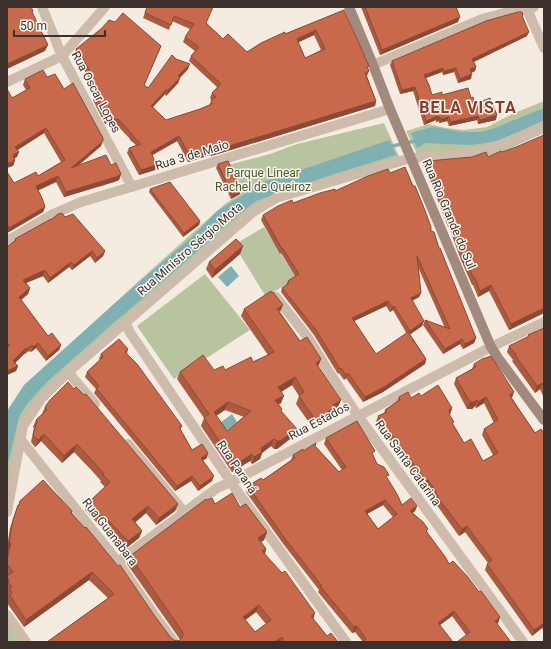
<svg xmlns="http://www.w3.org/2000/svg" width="551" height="649" font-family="Roboto,sans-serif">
	<rect width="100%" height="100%" fill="#f4ebe1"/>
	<path fill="#b8c4a0" d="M544 101V133L511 148 485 158 423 166 406 131 429 124 446 128 464 130 487 127 512 114Z
		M384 123 401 161 270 202 53 387 22 433 7 512V420L88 328 142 278 225 204 242 193 228 165 270 154 297 144Z
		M264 227 296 278 266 297 234 245Z
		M205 274 250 330 174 379 137 326Z
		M7 615 26 642H7Z"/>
	<path fill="#7fb0b2" d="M544 108V120L501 140 480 144 468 145 425 143 417 148 411 133 428 128 434 127 462 132H481L492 129Z
		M389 140 396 155 334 174 256 201 226 225 183 264 111 325 46 383 27 404 19 417 7 468V411L24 385 115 303 193 236 217 211 266 181 313 166Z
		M231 266 239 276 227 287 218 277Z
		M232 414 237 422 226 431 220 423Z"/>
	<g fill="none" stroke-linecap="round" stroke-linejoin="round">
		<path stroke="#7fb0b2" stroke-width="3.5" d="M388 147 419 140"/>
		<path stroke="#cdbbac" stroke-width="10" d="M42 7 62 56 132 187
			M526 7 544 48
			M373 65 482 19 516 10H528L534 7
			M7 82 62 56 105 7
			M7 240 16 236 53 214 81 202 390 109
			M276 297 309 339 327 369 358 416 523 642
			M126 323 129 331 237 491 346 642
			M68 372 95 404
			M21 440 118 562 157 619 174 642
			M128 444 184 512
			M7 512 23 426 41 399 66 374 253 212 276 198 411 158 451 155 481 151 495 147 544 127
			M118 562 217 488 231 482 491 347 544 322
			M7 615 26 642"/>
		<path stroke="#a18a7d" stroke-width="10" d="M349 7 373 65 390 109 491 347 498 358 544 420"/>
	</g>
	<path fill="#ac5a40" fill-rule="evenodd" d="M147 7 206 23 223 39 247 52 285 34 344 10 369 71 367 76 376 101 375 106 211 156 210 155 188 162 177 141 152 155 156 165 155 170 139 175 127 153 129 148 136 145 130 140V139L116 124 113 126 110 121 105 124 93 100 95 94 88 82 89 79 81 64 79 65 74 54 76 49 161 46 144 86 148 88 188 69 180 78 178 83 166 96 165 94 153 107 166 120 200 109 209 105 212 100 210 98 212 93 217 87 189 61 191 56 195 51 183 42 185 37 190 29 172 21 169 30 143 18ZM314 35 321 50 305 58 298 42Z
		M361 7H456L458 22 380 55Z
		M523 17 527 36 474 62 476 67 475 71 471 73V79L458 83 454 72 443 75 442 72 426 78 432 95H442L471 98 475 104 496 120 478 124 477 120 449 126 447 121 439 123V121L436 122V120L424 125 413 91 400 94 390 65 392 61Z
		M47 77 64 89 101 146 79 165H111L121 174 119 180 114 182 64 197 56 182 38 190 42 198V199L45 207 43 212 7 233V172L14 183 38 176 61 162 44 133 17 150V157L14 158 15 160 13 166 12 98 26 90 23 85 25 79Z
		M428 161 544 313 509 330 489 291 478 297 473 285H472L461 260 449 227H448L425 167Z
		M218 164 240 194 231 199 216 168Z
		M390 173 431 231 476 338 474 343 463 349 460 344 443 354 423 325 425 320 445 328 418 267 421 293 419 297 412 301 422 326 410 334 426 359 425 364 383 392 363 402 346 378 344 380 339 373 338 374 314 335 281 292 282 288 286 285 288 281 295 276 281 253 280 254 261 220 263 215 293 203 335 191ZM386 306 390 312 393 310 407 334 376 354 354 321Z
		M150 189 200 221 199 225 183 237 149 192Z
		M65 217 105 251 103 256 95 263 90 256 72 270 69 267 48 283 43 276 26 283 30 288 28 294 21 300 48 336 61 345 59 350 46 361 36 348 31 352 30 351 29 352 28 351 25 354H24L15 363 18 366 16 371 7 375V247L14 242 15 239 51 220Z
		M243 246 240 254 212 278 206 269 209 262Z
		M244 309 280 312 300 341 321 359 318 366 338 407 333 411 332 416 325 420 324 422 313 428 296 404 299 396 292 385 281 392V403L278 405 294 436 277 449H274L271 446 262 453 260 459 252 464 250 461 232 472 201 426 204 418 177 379 180 372 214 370H225L253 362 268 355 241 316ZM225 410 244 417 227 431 216 416Z
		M544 328V398L540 389 535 393 512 361 513 360 507 352 509 346 528 337V335Z
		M128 349 127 354 182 426 180 430 192 450 207 458 203 460 212 481 198 491 191 481 175 491 94 393 96 389 85 377 87 372 100 360 99 359 101 354Z
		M474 364 512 398 535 433H544V631L542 628 532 636 485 570 487 564 488 563 465 532 459 536 436 504 432 496 426 486 424 487 386 436H385L376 422 378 416 384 414 385 410 397 401 399 397 411 398 421 396 452 408 450 415 453 424 464 443 483 461 493 455 482 435 484 429 494 423 484 403 476 408 475 406 472 409H467L454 384 456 378 472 369Z
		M45 407 178 504 175 511 156 525 146 513 135 522 142 531 139 538 125 549 101 522 98 524 85 510 88 503 105 487 100 482 101 481 94 473 74 452 62 463 41 441 35 447 31 442 34 428 33 427 36 420 42 414Z
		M326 438 373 456 377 464 387 478 402 505 417 506 415 511 412 513 427 532 449 564 479 592 500 617 498 623 466 635 452 616 440 625 453 642H363L355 632 352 633 318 592 319 590 284 545 246 492 248 486 263 480 291 460 293 455 315 446 339 472 342 470 324 444ZM383 505 393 517 378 529 367 514Z
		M207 500 215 504 240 507 267 532 264 540 261 542 266 549 265 554 313 619 327 636 338 642H47L108 598 89 580 24 627 7 603 8 598 7 596 8 593 7 592V576L8 575H7V554L8 550H7V547L10 528 18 505H19L20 501 72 511V513L154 615 171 638 174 640 177 641 180 640 179 638 127 564 130 556ZM256 612 266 624 255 632 245 620Z"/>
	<path fill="#8c4a34" d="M460 17 458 22 380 55 382 50Z
		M316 30 314 35 295 44 297 39Z
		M529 32 527 36 471 63 472 59Z
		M48 45 45 51 7 69V64Z
		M81 59H83L81 64 79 65Z
		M190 64 188 69 176 81 178 76Z
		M476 67 475 71 468 74 470 69Z
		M443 68 442 72 423 79 424 75Z
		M456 68 454 72 443 75 444 71Z
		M472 74 471 79 458 83 460 79Z
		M180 78 178 83 166 96 168 90Z
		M415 87 413 91 400 94 402 90Z
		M167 89 165 94 149 111 151 106Z
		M376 101 375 106 211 156 213 151Z
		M497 115 496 120 478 124 480 120Z
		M112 116 110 121 105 124 107 118Z
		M438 116 436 120 424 125 426 121Z
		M478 116 477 120 449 126 451 122Z
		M438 117H440L439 121 436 122Z
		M449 117 447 121 439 123 441 119Z
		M118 119 116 124 113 126 115 120Z
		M46 128 44 133 13 153 15 147Z
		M179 136 177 141 149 157 151 152Z
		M103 141 101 146 69 173 71 168Z
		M212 150 210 155 188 162 190 157Z
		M19 152 17 157 11 160 13 155Z
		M15 160 13 166 7 168V164Z
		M156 165 155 170 139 175 141 170Z
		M121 174 119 180 114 182 64 197 66 192Z
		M58 176 56 182 35 192 36 186Z
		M241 190 240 194 231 199 232 195Z
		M45 207 43 212 7 233 9 228Z
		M200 221 199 225 183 237 184 233Z
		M243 246 240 254 212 278 215 270Z
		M92 251 90 256 72 270 74 265Z
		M105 251 103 256 95 263 97 258Z
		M71 262 69 267 48 283 50 278Z
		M45 270 43 276 21 285 23 280Z
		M491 285 489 291 478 297 480 291Z
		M30 288 28 294 17 303 19 297Z
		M421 293 419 297 409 302 411 298Z
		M388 301 386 306 350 323 352 318Z
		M283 305 280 312 277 309Z
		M394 306 393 310 390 312 392 307Z
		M544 308V313L509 330 511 324Z
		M424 321 422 326 408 336 410 331Z
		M476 338 474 343 463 349 465 344Z
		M462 339 460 344 443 354 445 349Z
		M38 343 36 348 31 352 33 347Z
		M61 345 59 350 46 361 48 356Z
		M30 346 28 351 25 354 27 349Z
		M26 348 24 354 11 367 13 361Z
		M321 359 318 367 316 363Z
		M426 359 425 364 383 392 363 402 365 397Z
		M18 366 16 371 7 375V371Z
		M348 373 346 378 344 380 346 375Z
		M295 377 292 385 276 395 278 387Z
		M542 383 540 389 535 393 537 386Z
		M514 392 512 398 509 395Z
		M284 396 281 403 272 408 275 400Z
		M486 397 484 403 476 408 478 402Z
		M341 400 338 407 333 411 332 416 325 420 324 422 313 428 316 421 326 413 333 405Z
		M477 400 475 406 472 409H467L470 402Z
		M228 402 225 410 211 419 214 412Z
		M452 408 448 419 449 410Z
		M297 429 294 436 277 449H274L277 441Z
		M44 434 41 441 35 447 38 440Z
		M274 439 271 446 262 453 260 459 252 464 254 457 261 448Z
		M77 444 74 452 62 463 64 456Z
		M208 453 207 458 199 463 201 458Z
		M252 454 250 461 232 472 235 465Z
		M192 476 191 481 175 491 177 486Z
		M214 476 212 481 198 491 200 486Z
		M428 480 426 486 424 487 426 481Z
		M385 500 383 505 363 516 365 511Z
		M178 504 175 511 156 525 159 518Z
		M148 506 146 513 130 527 132 519Z
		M417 506 415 511 408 517 410 511Z
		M103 515 101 522 98 524 101 517Z
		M467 526 465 532 459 536 462 529Z
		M142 531 139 538 125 549 128 541Z
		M267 532 264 540 255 545 258 538Z
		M9 543H11L8 550H7Z
		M266 549 264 557 262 551Z
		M92 572 89 580 24 627 26 620Z
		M259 605 256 612 240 624 243 617Z
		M454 611 452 616 436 628 438 623Z
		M315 613 313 620 311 616Z
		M500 617 498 623 493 627 495 621Z
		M544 623 542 628 532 636 534 630Z
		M357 626 355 632 352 633 354 627Z
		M282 637 280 642H275Z"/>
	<path fill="#c8694b" stroke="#8c4a34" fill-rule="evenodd" d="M7 7H31L33 11 32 12 48 45 7 64Z
		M147 7H213L206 23 223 39 228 34 247 52 261 43 285 32V34L344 10 369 66 367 67 369 71 365 73 376 101 213 151 212 150 190 157 179 136 151 152 156 165 141 170 129 148 141 144 132 135V134L118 119 115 120 112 116 107 118 95 95 97 89 90 76 92 75 83 59H81L76 49 102 28 109 20 115 22 123 13 161 46 144 85 148 88 172 55 176 59 190 64 178 76 180 78 168 90 167 89 151 106 166 120 200 109 212 104 211 100 216 97 212 93 221 84 191 56 199 47 185 37 194 24 174 16 171 25 145 13ZM316 30 325 49 305 58 297 39Z
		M365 7H456L460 17 382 50Z
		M518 12H522L523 15 522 16 529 32 472 59 476 67 470 69 472 74 460 79 456 68 444 71 443 68 424 75 429 85 432 95 442 92V95L468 88 471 98 473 97 475 104 490 98 497 115 480 120 478 116 451 122 449 117 441 119 440 117H438V116L426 121 415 87 402 90 392 61 486 21Z
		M43 70 47 77 55 74 64 89 73 83 103 138V141L71 168 106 155 111 165 116 163 121 174 116 177 66 192 58 176 36 186 42 198 45 207 9 228 8 225 7 226V172L14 183 36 172 38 176 65 160 46 128 15 147 19 152 13 155 15 160 7 164V89L12 98 30 88 25 79Z
		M544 135V308L511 324 491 285 480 291 475 278 474 279 463 254 451 221H450L428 161 472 157 486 152 488 157 501 151 502 152 516 147Z
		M228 161 241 190 232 195 218 164Z
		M405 167 413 186H415L424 208 431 227V231L434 232 439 248H440L476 338 465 344 462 339 445 349 425 320 450 329 417 256 421 293 411 298 424 321 410 331 394 306 392 307 388 301 352 318 376 354 408 332 426 359 384 387 365 397 348 373 346 375 341 368 340 369 316 330 282 288 289 283 288 281 299 274 283 249H282L263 215 278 206 292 200 293 203 320 193 335 189V191L368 176 388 169 390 173Z
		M170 182 200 221 184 233 150 189Z
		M62 213 65 217 73 214 105 251 97 258 92 251 74 265 71 262 50 278 45 270 23 280 30 288 19 297 48 336 52 333 61 345 48 356 38 343 33 347 32 345 31 347 30 346 27 349 26 348 13 361 18 366 7 371V348L10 345 7 343V247L16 240 15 239 51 219V220L58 214Z
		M236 239 243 246 215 270 209 262Z
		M271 291 272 293 273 292 283 305 277 309 300 341 307 337 321 359 316 363 341 400 333 405 334 408 326 413 327 415 316 421 299 396 304 392 295 377 278 387 284 396 275 400 282 409 281 411 297 429 280 441H277L274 439 261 448 262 452 254 457 252 454 235 465 204 418 209 414 180 372 203 355 214 370 223 366 225 370 251 357 253 362 274 352 244 309ZM228 402 251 411 227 431 214 412Z
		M544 328V387L542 383 537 386 515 355 516 354 509 346 529 336 528 335Z
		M119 339 128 349 125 352 137 364 182 426 179 427 192 450 202 444 208 453 201 458 214 476 200 486 192 476 177 486 96 388 99 386 87 372 103 357 101 354Z
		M491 356 514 392 509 395 535 433 541 429 544 433V623L534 630 487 564 492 560 467 526 462 529 438 498 435 490 428 480 426 481 388 430H387L378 416 387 412 385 410 400 400 399 397 408 392 411 398 419 393 421 396 438 385 452 408 449 410 450 413 449 414 454 422 452 423 464 443 471 439 483 461 498 453 484 429 498 420 486 397 478 402 477 400 474 402H470L456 378 476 367 474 364 482 359Z
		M68 382 74 389 76 387 84 395 86 394 178 504 159 518 148 506 132 519 142 531 128 541 103 515 101 517 88 503 110 482 103 475 104 474 97 466 77 444 64 456 44 434 38 440 33 435 36 424 38 422 36 420 47 410 45 407 50 400Z
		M357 421 375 451 372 453 377 464 384 467 389 475 386 476 397 494 402 505 411 498 417 506 410 511 423 522 428 529 426 531 446 558 449 564 453 561 467 576 479 592 481 591 500 617 495 621 511 642H457L470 632 454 611 438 623 453 642H365L364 641 366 639 357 626 354 627 320 586H322L286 540 248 486 261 478 263 480 295 458 293 455 303 449V451L316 443 315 446 339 472 346 467 326 438ZM385 500 397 514 378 529 365 511Z
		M43 480 72 511 71 513 85 528 86 527 118 566 120 565 154 615 171 638 174 640 177 641 180 640 182 638 183 634 182 631 130 556 206 499 207 500 212 498 215 504 232 493 240 507 246 504 267 532 258 538 266 549 262 551 282 573 285 571 315 613 311 616 327 636 331 633 338 642H285L282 637 275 642H47L114 594 92 572 26 620 16 605 10 595 12 593 10 589 12 587 8 582 9 581 7 577V576L13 572 7 564V559L11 543H9L13 520 18 505H19L20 501ZM259 605 271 620 255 632 243 617Z"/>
	<g text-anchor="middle" stroke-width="3" stroke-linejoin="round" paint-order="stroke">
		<g font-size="12" fill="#3b302b" stroke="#fbf5ee">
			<text transform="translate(96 92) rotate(62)" y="4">Rua Oscar Lopes</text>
			<text transform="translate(192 155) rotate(-17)" y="4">Rua 3 de Maio</text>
			<text transform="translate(449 214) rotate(67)" y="4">Rua Rio Grande do Sul</text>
			<text transform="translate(190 249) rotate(-41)" y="4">Rua Ministro Sérgio Mota</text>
			<text transform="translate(319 421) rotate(-28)" y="4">Rua Estados</text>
			<text transform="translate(408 463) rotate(54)" y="4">Rua Santa Catarina</text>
			<text transform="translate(237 467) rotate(56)" y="4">Rua Paraná</text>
			<text transform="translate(110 532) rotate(52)" y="4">Rua Guanabara</text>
		</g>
		<g font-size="12" fill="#4a5a2e" stroke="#fbf5ee">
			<text x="263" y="177">Parque Linear<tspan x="263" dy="14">Rachel de Queiroz</tspan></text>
		</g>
		<g font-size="16" font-weight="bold" letter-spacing="1" fill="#8c3b22" stroke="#fbf5ee">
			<text x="468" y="113">BELA VISTA</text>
		</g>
	</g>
	<rect width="551" height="649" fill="none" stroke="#3b302b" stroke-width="16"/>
	<path d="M14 30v6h91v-6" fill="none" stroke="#3b302b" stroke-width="2"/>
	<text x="20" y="30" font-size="12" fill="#3b302b" stroke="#fbf5ee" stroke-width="3" paint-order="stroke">50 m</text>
</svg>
